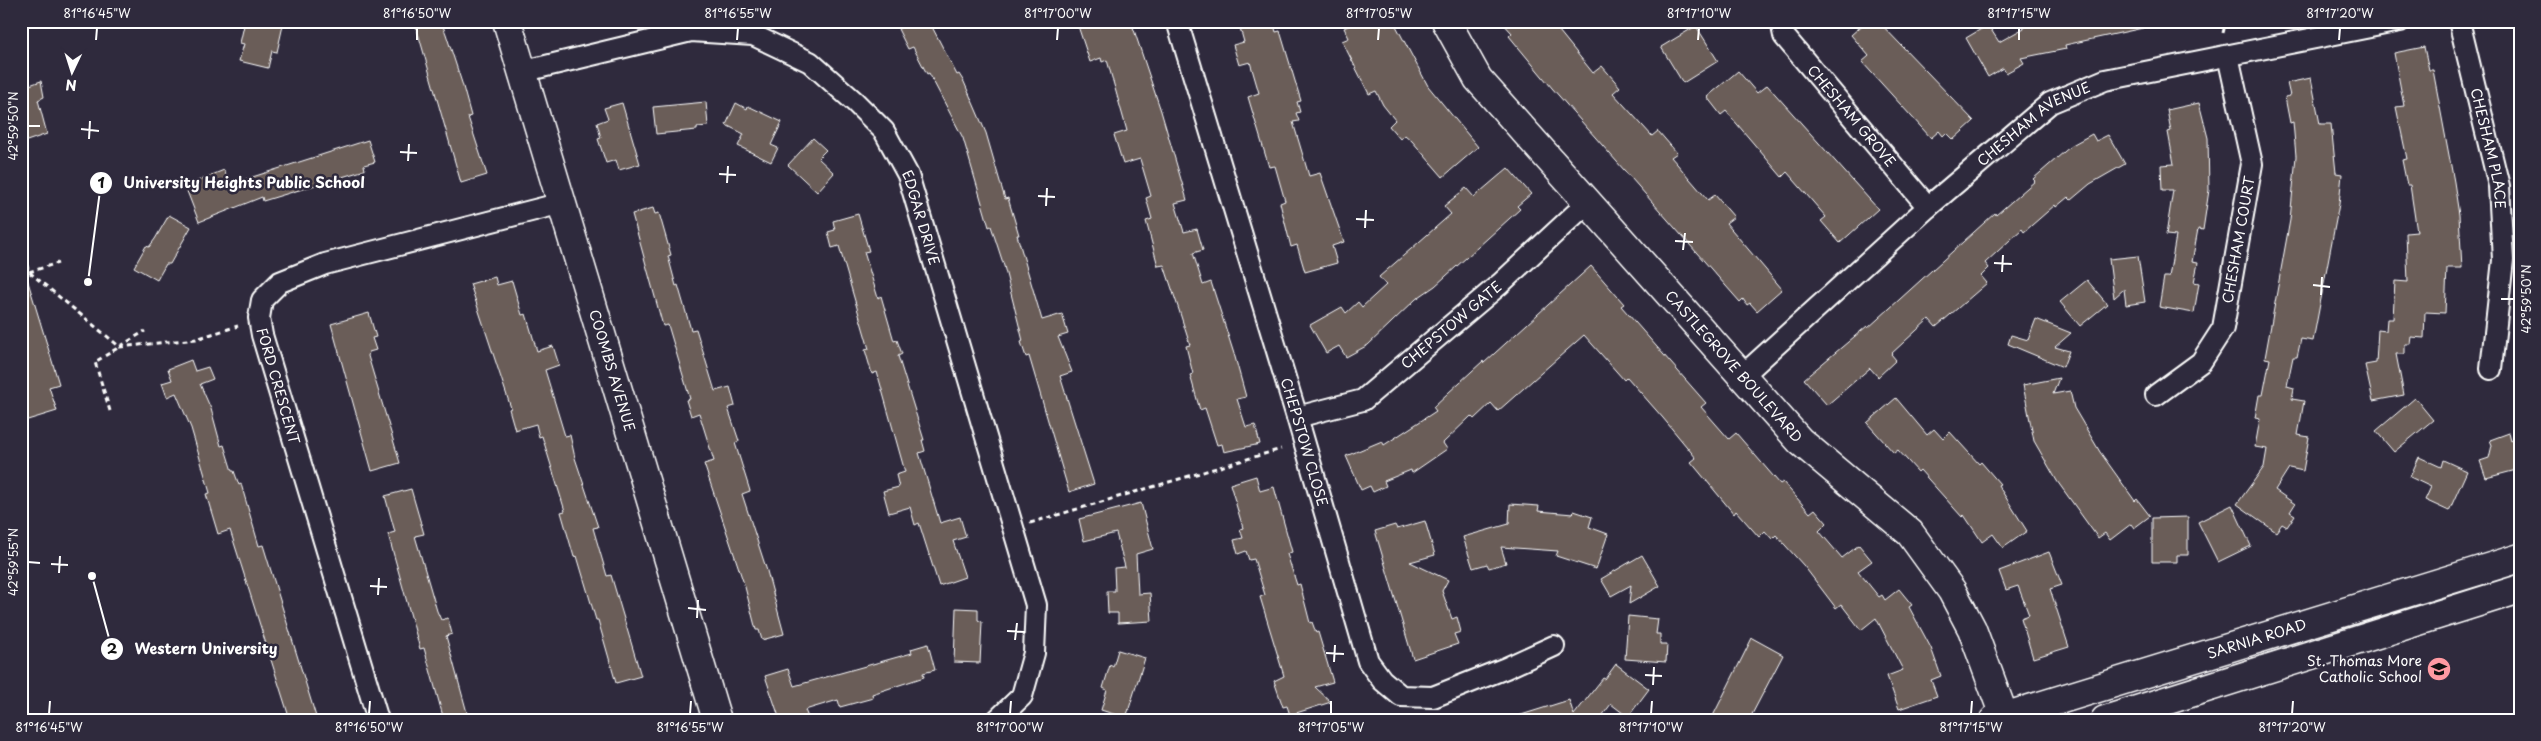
<svg xmlns="http://www.w3.org/2000/svg" width="2541" height="741" font-family="'Playpen Sans',sans-serif">
	<rect width="100%" height="100%" fill="#2f2a3d"/>
	<filter id="ink" filterUnits="userSpaceOnUse"><feTurbulence type="fractalNoise" baseFrequency=".02" numOctaves="2"/><feDisplacementMap in="SourceGraphic" scale="10" xChannelSelector="R" yChannelSelector="G"/><feConvolveMatrix kernelMatrix="1 2 1 2 8 2 1 2 1" color-interpolation-filters="sRGB"/></filter>
	<g filter="url(#ink)">
		<path fill="#6a5d59" stroke="#fff" d="M245 21H284L277 52 272 51 268 68 239 61 244 44 240 43Z
			M432 21H441L446 34 462 83 471 116 468 117 487 175 461 183 416 26Z
			M913 21H929L957 75 959 74 964 82 986 133 1005 199 1008 198 1019 235H1017L1042 320 1062 314 1068 334 1058 337 1072 372 1060 376 1094 484 1069 492 1029 356 1026 357 1021 342 1023 341 1004 266 991 226 989 227 963 138 929 73 927 74 913 47 908 49 898 29Z
			M1094 21H1131L1161 111 1187 200 1175 203 1184 232 1197 229 1203 250 1193 253 1203 285 1211 282 1235 357 1246 397 1237 399 1246 427 1255 425 1260 444 1224 452 1222 444 1217 445 1205 408 1200 410 1190 375 1193 374 1186 346 1190 345 1179 310 1164 265 1158 266 1146 221 1152 219 1146 198 1151 196 1140 159 1123 164 1114 135 1127 131 1107 60 1102 62 1101 58 1090 62 1078 26Z
			M1238 21H1273L1276 32 1280 31 1301 101 1297 102 1300 112 1296 113 1299 121 1293 122 1309 176 1320 173 1344 242 1332 246 1337 263 1305 272 1297 245 1291 247 1280 203 1285 201 1275 166 1269 167 1248 97 1259 93 1250 62 1239 65 1233 45 1244 42Z
			M1358 21H1383L1386 26 1394 22 1428 86 1478 147 1443 177 1412 141 1405 135 1400 139 1389 126 1395 120 1383 105 1376 91 1369 94 1342 41 1349 38 1344 28Z
			M1501 21H1551L1593 73 1602 66 1620 87 1613 93 1652 136 1658 131 1677 153 1671 157 1708 200 1715 195 1734 217 1726 223 1782 289 1757 311 1750 303 1747 305 1743 299 1740 302 1552 88 1509 36 1512 33Z
			M1867 21H1878L1974 121 1953 140 1946 133 1943 136 1939 131 1931 138 1862 62 1869 56 1851 35Z
			M2022 21H2142L2143 28 2065 45 2066 49 2021 58 2024 63 2006 73 2003 68 1988 77 1966 38 1988 25 1999 42 2024 28Z
			M1696 26 1718 61 1683 83 1661 47Z
			M2424 47 2429 70H2433L2454 182 2459 215 2462 268H2447L2445 313 2425 312 2424 338 2411 337 2410 344H2405V354H2396L2404 395 2373 401 2365 365 2376 363 2378 330 2386 331 2387 319H2393L2395 281 2408 282 2406 233 2417 232 2410 185H2407L2402 160 2407 159 2396 107 2404 106 2394 53Z
			M1738 71 1757 93 1767 85 1878 209 1840 243 1821 221 1826 217 1787 172 1782 177 1726 111 1721 115 1707 97Z
			M2311 78 2320 124H2331L2336 173 2342 174 2339 204 2313 341 2301 339 2297 357H2293L2287 386 2294 388 2292 399 2304 401 2298 435 2309 437 2303 471 2289 468 2275 490 2295 504 2290 512 2295 515 2287 527 2282 524 2276 532 2237 504 2264 467 2267 449 2255 447 2260 419 2255 418 2259 395H2263L2270 359 2265 358 2290 220 2296 156 2293 122 2290 123 2285 97 2290 96 2287 83Z
			M41 81 44 97 38 100 47 134 21 143V88Z
			M706 102 708 126 697 127V130L656 134 653 107Z
			M622 103 640 164 619 170 616 160 606 163 598 139 601 138 597 123 608 119 604 108Z
			M736 103 747 109 748 106 782 122 771 145 778 148 771 162 738 146 744 134 726 125Z
			M2199 103 2208 138 2209 190 2203 230 2198 229 2192 262 2198 263 2194 282 2199 283 2194 313 2159 307 2164 277H2169L2176 236 2166 235 2173 190H2162L2161 165 2174 164 2168 132 2171 131 2167 110Z
			M2092 134 2096 141 2108 135 2125 164 2090 184 2071 200 2068 197 2056 207 2055 205 2024 232 2022 229 1985 263 1989 268 1981 276 1987 283 1936 327 1929 319 1891 354 1896 360 1878 377 1870 368 1827 405 1804 379 1867 326 1868 328 1995 213 1996 215 2035 181 2033 179 2072 145Z
			M813 138 826 150 818 158 834 173 817 192 788 165Z
			M368 140 375 162 364 165 365 170 263 201 262 197 199 222 185 186 224 170 229 183 239 178 240 181Z
			M1508 168 1531 194 1517 206 1520 209 1435 286 1416 299 1368 345 1346 357 1339 346 1326 353 1310 325 1342 307 1346 313 1358 302 1362 307 1386 285 1379 277 1451 214 1444 206 1466 188 1474 197Z
			M653 208 655 214 659 213 671 255 668 256 676 286 678 285 691 330 696 329 715 391 730 387 735 406 728 408 739 441 735 443 750 491 742 494 767 571 784 634 762 640 759 630H756L745 587 704 464 714 461 699 413 691 416 686 400 690 399 668 325 663 326 632 214Z
			M858 214 869 251 864 252 878 298 881 296 894 341 897 340 902 354 898 356 924 440H922L925 451 919 453 940 523 960 517 966 537 953 541 965 577 939 586 919 523 915 525 910 507 889 513 883 491 899 487 896 475 905 472 877 372 872 374 865 350 869 349 839 246 832 248 828 232 835 230 833 221Z
			M169 215 191 227 170 264H166L157 280 134 267 146 246 149 247 155 239Z
			M2138 256 2145 302 2126 305 2124 289 2114 298 2109 259Z
			M1591 266 1624 304 1621 306 1706 403 1701 407 1729 439 1736 433 1780 484 1783 482 1810 513 1815 509 1827 523 1819 531 1842 558 1859 545 1872 561 1858 571 1879 597 1882 595 1885 600 1899 589 1912 605 1909 607 1931 648 1941 676 1931 680 1937 696 1899 709 1887 676 1903 670 1876 618 1861 630 1841 604 1836 608 1804 566 1776 535 1772 539 1765 531 1759 537 1736 511 1734 514 1691 462 1696 458 1663 418 1627 377 1624 380 1584 335 1498 411 1491 403 1474 419 1471 416 1443 443 1447 449 1412 473 1411 470 1384 481 1386 486 1373 492 1370 486 1361 490 1346 456 1382 441 1384 445 1436 411 1433 407 1448 393 1483 361 1484 363Z
			M25 272 59 384 49 387 57 411 21 422V273Z
			M495 277 497 285 512 281 522 315 526 314 537 351 553 346 559 365 545 370 565 436 570 435 575 458 598 527 593 528 607 576 611 575 641 676 616 683 598 620H596L577 556 574 557 561 512 565 511 542 436 539 437 536 424 515 430 509 409 511 408 470 284Z
			M2087 280 2107 304 2080 326 2060 302Z
			M369 313 376 337 372 338 376 350 369 352 368 356 400 463 372 471 331 324Z
			M2036 319 2071 333 2055 347 2069 351 2063 367 2008 344 2011 335 2028 340Z
			M191 360 195 371 208 367 213 379 200 384 211 409 221 446 224 445 232 471H234L239 485 241 484 259 546 263 545 317 720H290L230 530 218 534 206 494 210 493 191 428 176 393 167 397 162 383 172 380 168 369Z
			M2059 378 2053 394 2070 391 2074 408 2100 452 2135 501 2137 499 2150 516 2134 528 2131 524 2110 540 2105 533 2098 538 2057 481 2034 441 2023 385Z
			M1896 398 1927 435 1934 429 1943 439 1950 432 1979 464 1981 462 2000 484 1998 485 2027 531 2003 548 1993 534 1982 542 1964 515 1962 517 1920 470 1918 472 1898 450 1894 453 1867 423Z
			M2415 398 2433 420 2394 452 2376 431Z
			M2509 433 2511 441 2520 435V469L2486 478 2480 461 2489 458 2492 445 2490 440Z
			M2419 457 2441 467 2443 460 2467 471 2449 511 2425 500 2431 487 2410 477Z
			M1256 476 1260 491 1274 487 1292 552 1287 554 1297 585 1300 584 1310 623 1312 622 1316 633 1318 632 1333 682 1315 687 1331 702 1290 715 1287 706 1283 707 1274 681 1284 676 1260 597 1265 595 1254 559 1249 560 1246 551 1238 554 1234 540 1243 538 1240 529 1243 528 1230 484Z
			M411 489 424 534 415 536 437 611 441 620 448 618 452 634 446 636 469 720H444L424 648 420 649 388 534 395 532 385 496Z
			M1141 503 1153 549 1136 554 1138 594 1150 593 1152 621 1118 623V613H1108L1107 591H1115L1114 568 1125 567 1116 533 1084 541 1079 519Z
			M1510 504 1539 506 1538 511 1573 514 1574 511 1592 517 1589 527 1608 534 1596 569 1556 556 1558 551 1501 547 1506 563 1489 568 1487 564 1473 568 1463 537 1509 524Z
			M2232 505 2251 546 2218 562 2198 522Z
			M2188 517V555H2177V562H2152V518Z
			M1425 521 1435 555 1410 562 1448 580 1442 591 1452 619 1457 617 1461 632 1454 634 1458 644 1413 659 1375 531 1395 525 1397 529Z
			M2049 552 2062 585 2050 589 2069 647 2033 658 2021 618 2029 615 2018 586 2006 590 1999 571Z
			M1642 555 1660 586 1629 604 1631 585 1611 596 1601 579Z
			M956 608 978 609V620L982 622 980 663 954 662Z
			M1628 616 1658 619 1656 634H1660V644H1667L1666 662 1625 659Z
			M1752 638 1783 655 1749 720H1711Z
			M928 644 935 670 923 673 924 677 872 694 873 698 840 707 838 700 805 710 809 720H784L783 716 779 717 765 676 788 669 794 686 912 653 911 649Z
			M1118 650 1145 658 1126 718 1101 710 1107 690 1103 688 1110 665 1113 667Z
			M1616 664 1649 689 1628 717 1611 704 1599 720H1518V716L1569 700 1574 715 1603 678 1605 679Z"/>
		<g fill="none" stroke-linecap="round" stroke-linejoin="round">
			<g stroke="#fff" stroke-width="24">
				<g id="street">
					<path id="s1" d="M1177 21 1297 417 1368 661 1382 680 1401 696 1433 697 1506 668 1554 646"/>
					<path id="s2" d="M1781 21 1784 36 1928 207"/>
					<path id="s3" d="M2459 21 2499 186 2503 260 2491 369"/>
					<path id="s4" d="M521 72 691 31 753 35 810 62 855 102 884 131 908 175 1036 605 1034 653 1022 696 997 720"/>
					<path id="s5" d="M1741 377 1928 207 2050 103 2105 80 2400 21"/>
					<path id="s6" d="M2156 395 2201 362 2223 328 2252 164 2228 56"/>
					<path id="s7" d="M1297 417 1363 400 1500 284 1587 203"/>
					<path d="M378 720 262 335 259 318 262 300 280 282 325 264 562 203"/>
				</g>
			</g>
			<g stroke="#fff" stroke-width="31">
				<g id="secondary">
					<path id="s8" d="M507 21 717 720"/>
					<path id="s9" d="M1446 21 1478 79 1800 441 1910 533 1952 591 1972 629 2004 716"/>
					<path id="s10" d="M1994 720 2520 558"/>
					<path d="M2105 720 2520 589"/>
				</g>
			</g>
			<path stroke="#fff" stroke-width="3" stroke-dasharray="5 4" stroke-linecap="butt" d="M2223 33 2226 21
				M21 247 29 272 120 347 196 339 238 326
				M29 272 58 263
				M110 411 95 362 145 331
				M1030 523 1281 449"/>
			<use href="#street" stroke="#2f2a3d" stroke-width="20"/>
			<use href="#secondary" stroke="#2f2a3d" stroke-width="28"/>
		</g>
	</g>
	<path fill="none" stroke="#fff" stroke-width="2" d="M96 40 97 28M417 40V28M737 40 738 28M1057 40 1058 28M1378 40 1379 28M1698 40 1699 28M2019 40V28M2339 40 2340 28M28 126H40M81 129 99 131M89 139 90 121M400 152 417 153M408 161 409 144M719 174 736 175M727 183 728 166M1038 196 1055 197M1046 206 1047 188M1356 219 1374 220M1365 228 1366 210M1675 241 1693 242M1683 250 1685 233M1994 263 2012 264M2002 272 2003 255M2313 285 2330 287M2321 295 2322 277M2501 299H2514M28 562 40 563M51 564 68 565M59 573 60 556M370 586 387 587M378 595 379 578M688 608 706 610M697 618 698 600M1007 631 1025 632M1015 640 1017 623M1326 653 1344 654M1334 662 1335 645M1645 675 1662 676M1653 685 1654 667M49 714 50 701M369 714 370 701M690 714 691 701M1010 714 1011 701M1331 714V701M1651 714 1652 701M1971 714 1972 701M2292 714 2293 701"/>
	<defs>
		<g id="school-disc" transform="scale(1.25)"><circle r="9.5" fill="#ff9aa2" stroke="#2f2a3d"/><path d="M0-5L7-2L0 1L-7-2ZM-4 1L0 2.5L4 1V4Q0 6-4 4Z" fill="#111"/></g>
	</defs>
	<g fill-rule="evenodd">
		<use href="#school-disc" x="2439" y="669"/>
	</g>
	<g text-anchor="middle" stroke-width="5" stroke-linejoin="round" paint-order="stroke">
		<g font-size="14" fill="#fff" stroke="#2f2a3d">
			<text dy="5" stroke="none"><textPath href="#s2" startOffset="120">CHESHAM GROVE</textPath></text>
			<text dy="5" stroke="none"><textPath href="#s5" startOffset="388">CHESHAM AVENUE</textPath></text>
			<text dy="5" stroke="none"><textPath href="#s3" startOffset="131">CHESHAM PLACE</textPath></text>
			<text dy="5" stroke="none"><textPath href="#s4" startOffset="496">EDGAR DRIVE</textPath></text>
			<text dy="5" stroke="none"><textPath href="#s6" startOffset="186">CHESHAM COURT</textPath></text>
			<text dy="5" stroke="none"><textPath href="#s7" startOffset="184">CHEPSTOW GATE</textPath></text>
			<text dy="5" stroke="none"><textPath href="#s9" startOffset="451">CASTLEGROVE BOULEVARD</textPath></text>
			<text dy="5" stroke="none"><textPath href="#s8" startOffset="365">COOMBS AVENUE</textPath></text>
			<text transform="translate(278 386) rotate(74)" y="5">FORD CRESCENT</text>
			<text dy="5" stroke="none"><textPath href="#s1" startOffset="440">CHEPSTOW CLOSE</textPath></text>
			<text dy="5" stroke="none"><textPath href="#s10" startOffset="275">SARNIA ROAD</textPath></text>
		</g>
		<g font-size="14" fill="#fff" stroke="#2f2a3d" text-anchor="end">
			<text x="2422" y="666">St. Thomas More<tspan x="2422" dy="16">Catholic School</tspan></text>
		</g>
	</g>
	<path fill="none" stroke="#fff" stroke-width="2" d="M88 282L101 183M92 576L112 649"/>
	<g fill="#fff" stroke="#2f2a3d" stroke-width="2">
		<circle cx="88" cy="282" r="5"/>
		<circle cx="92" cy="576" r="5"/>
		<circle cx="101" cy="183" r="12"/>
		<circle cx="112" cy="649" r="12"/>
	</g>
	<g font-size="15" text-anchor="middle" font-weight="bold" fill="#111">
		<text x="101" y="188">1</text>
		<text x="112" y="654">2</text>
	</g>
	<g font-size="15" text-anchor="middle" font-weight="bold" fill="#fff" stroke="#2f2a3d" stroke-width="5" stroke-linejoin="round" paint-order="stroke">
		<text x="244" y="188">University Heights Public School</text>
		<text x="206" y="654">Western University</text>
	</g>
	<rect width="2541" height="741" fill="none" stroke="#2f2a3d" stroke-width="55"/>
	<g transform="translate(72 72) rotate(184)" stroke="#2f2a3d" stroke-width="4" paint-order="stroke">
	<path d="M0-4L9 19L0 12L-9 19Z" fill="#ffffff"/>
	<text y="-8" font-size="14" font-weight="bold" text-anchor="middle" fill="#ffffff">N</text>
	</g>
	<rect x="28" y="28" width="2486" height="686" fill="none" stroke="#fff" stroke-width="2"/>
	<g font-size="12" text-anchor="middle" fill="#fff">
		<text x="97" y="18">81°16'45"W</text>
		<text x="417" y="18">81°16'50"W</text>
		<text x="738" y="18">81°16'55"W</text>
		<text x="1058" y="18">81°17'00"W</text>
		<text x="1379" y="18">81°17'05"W</text>
		<text x="1699" y="18">81°17'10"W</text>
		<text x="2019" y="18">81°17'15"W</text>
		<text x="2340" y="18">81°17'20"W</text>
		<text transform="translate(14 126) rotate(-90)" y="4">42°59'50"N</text>
		<text transform="translate(2527 299) rotate(-90)" y="4">42°59'50"N</text>
		<text transform="translate(14 562) rotate(-90)" y="4">42°59'55"N</text>
		<text x="49" y="732">81°16'45"W</text>
		<text x="369" y="732">81°16'50"W</text>
		<text x="690" y="732">81°16'55"W</text>
		<text x="1010" y="732">81°17'00"W</text>
		<text x="1331" y="732">81°17'05"W</text>
		<text x="1651" y="732">81°17'10"W</text>
		<text x="1971" y="732">81°17'15"W</text>
		<text x="2292" y="732">81°17'20"W</text>
	</g>
</svg>
